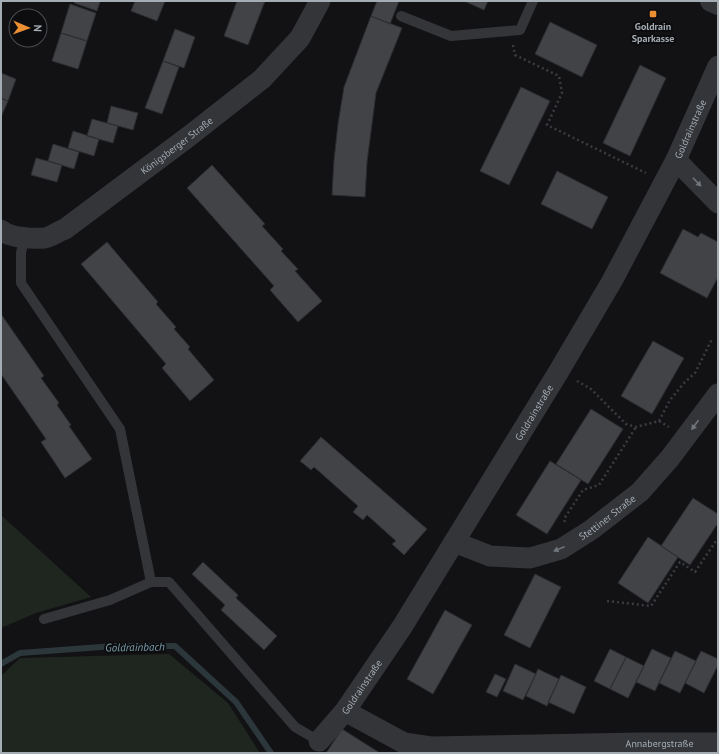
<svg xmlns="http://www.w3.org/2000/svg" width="719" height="754" font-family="'PT Sans',sans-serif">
	<rect width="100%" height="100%" fill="#121214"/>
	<path fill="#1f261f" d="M1 515 91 597 36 613 1 628Z
		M169 654 228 703 260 753H1V676L20 658Z"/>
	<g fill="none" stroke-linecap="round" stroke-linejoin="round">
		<path stroke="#2c373c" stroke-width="6" d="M1 664 20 653 115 646H175L236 702 271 753"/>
	</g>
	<path fill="#414347" stroke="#2c2d30" d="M75 1H98L100 2 97 11 74 3Z
		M135 1H165L157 21 131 11Z
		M237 1H265L248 45 224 36Z
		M377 1H399L390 24 371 16Z
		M464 1H488L484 10Z
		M70 4 96 13 87 41 61 33Z
		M371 16 402 28 376 93 367 162 365 197 332 195 334 160 338 124 344 87Z
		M550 22 597 45 582 77 535 54Z
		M175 29 195 37 184 68 163 61Z
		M61 33 87 41 78 69 52 61Z
		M163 61 179 67 162 114 145 108Z
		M640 65 666 78 630 156 603 143Z
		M1 73 16 79 8 101 1 98Z
		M521 87 550 101 509 185 480 171Z
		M1 98 8 101 1 117Z
		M111 106 138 113 133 130 107 123Z
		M92 119 118 126 113 143 87 136Z
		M73 131 99 139 94 156 68 148Z
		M53 144 79 152 74 169 48 161Z
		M36 158 62 165 57 182 31 175Z
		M212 165 265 224 262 226 283 249 281 251 298 269 295 271 322 301 298 322 270 290 274 286 187 188Z
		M557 171 608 197 592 229 541 204Z
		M683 229 698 237 701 233 718 242V277L707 298 660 273Z
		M107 242 158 302 156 304 176 327 174 329 190 347 188 349 214 380 190 401 162 368 166 364 81 264Z
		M1 314 44 376 41 378 59 403 57 405 71 425 69 426 92 459 65 478 41 442 46 439 1 374Z
		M653 341 684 358 652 414 621 396Z
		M591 409 623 429 588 484 556 464Z
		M321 437 427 529 404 555 392 544 396 541 367 515 363 520 353 512 358 506 314 467 311 470 300 461Z
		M550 461 581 480 547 534 516 515Z
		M693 498 718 514V523L690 565 661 546Z
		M648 537 678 557 648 603 618 583Z
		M203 562 238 595 236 598 277 636 264 650 221 610 225 605 192 574Z
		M535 574 561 587 530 648 504 635Z
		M445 610 472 625 433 694 407 679Z
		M610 649 626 657 610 689 594 681Z
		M652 649 671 658 655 691 636 682Z
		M675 651 696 661 680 693 659 683Z
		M701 651 718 659V665L704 693 685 683Z
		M626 657 644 666 628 698 610 689Z
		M515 664 536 674 523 700 503 691Z
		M538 669 559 679 547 706 526 696Z
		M495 674 506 679 497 697 486 692Z
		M561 675 586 687 574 714 548 702Z
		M342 729 380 753H326Z"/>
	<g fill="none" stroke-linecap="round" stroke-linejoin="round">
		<path stroke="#393c40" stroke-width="2.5" stroke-dasharray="2 3" stroke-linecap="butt" d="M513 45 515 55 559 76 562 93 547 125 646 173
			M577 381 591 389 626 424 636 427 659 421 669 427
			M659 421 670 400 684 383 695 373 712 339
			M565 522 564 519 583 490 599 485 636 427
			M607 601 651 606 680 562 695 572 718 538"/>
		<path stroke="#333539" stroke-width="10" d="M401 16 451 36 520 30 533 1
			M24 238 21 253V283L120 429 151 582H169L295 727 319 741
			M44 619 110 600 151 582"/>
		<g stroke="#333539" stroke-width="21">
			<path d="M676 160 718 203"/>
			<path id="s1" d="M1 230C10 238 33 239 45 238 51 237 59 231 65 229L188 137 262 79 300 38 320 1"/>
			<path id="s2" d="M454 542 490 556 530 558 561 549 591 530 640 492 670 458 718 394"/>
			<path id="s3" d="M345 711 404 743 431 747 639 743H718"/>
			<path id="s4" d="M319 741 345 711 402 627 559 371 612 281 676 160 718 66"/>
		</g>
		<path stroke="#333539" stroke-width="22" d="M711 1 718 4"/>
	</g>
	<defs><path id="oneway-solid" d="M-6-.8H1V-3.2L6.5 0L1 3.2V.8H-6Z"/></defs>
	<g fill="#71767d">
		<use href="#oneway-solid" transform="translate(697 182) rotate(46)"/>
		<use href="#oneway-solid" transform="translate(695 425) rotate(126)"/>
		<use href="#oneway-solid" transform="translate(559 549) rotate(158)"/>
	</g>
	<rect fill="#ec8e32" stroke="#0d0d0f" stroke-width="1.5" x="649" y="10" width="8" height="8" rx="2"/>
	<g text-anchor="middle" stroke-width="4" stroke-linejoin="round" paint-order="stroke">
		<g font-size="10" font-weight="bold" fill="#a4acb4" stroke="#0d0d0f">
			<text x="653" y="30">Goldrain<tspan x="653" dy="12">Sparkasse</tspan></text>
		</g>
		<g font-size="10" fill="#a4acb4" stroke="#0d0d0f">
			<text dy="4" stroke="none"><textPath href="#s4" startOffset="717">Goldrainstraße</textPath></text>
			<text dy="4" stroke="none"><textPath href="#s1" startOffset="207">Königsberger Straße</textPath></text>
			<text dy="4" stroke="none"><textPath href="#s4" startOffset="393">Goldrainstraße</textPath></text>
			<text dy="4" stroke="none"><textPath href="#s2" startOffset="167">Stettiner Straße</textPath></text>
			<text dy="4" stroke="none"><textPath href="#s4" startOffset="69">Goldrainstraße</textPath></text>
			<text dy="4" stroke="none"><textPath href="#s3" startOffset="323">Annabergstraße</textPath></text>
		</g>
		<g font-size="11" font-style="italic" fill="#7b9fae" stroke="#0d0d0f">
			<text transform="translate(135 647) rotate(-1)" y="4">Goldrainbach</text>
		</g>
	</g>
	<rect width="719" height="754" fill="none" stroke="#a4acb4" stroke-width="4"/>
	<g transform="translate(28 28) rotate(92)"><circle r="19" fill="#0d0d0f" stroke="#494d51"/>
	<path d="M0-3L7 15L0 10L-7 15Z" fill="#ec8e32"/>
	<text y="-6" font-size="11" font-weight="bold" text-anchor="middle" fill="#a4acb4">N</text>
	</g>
</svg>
